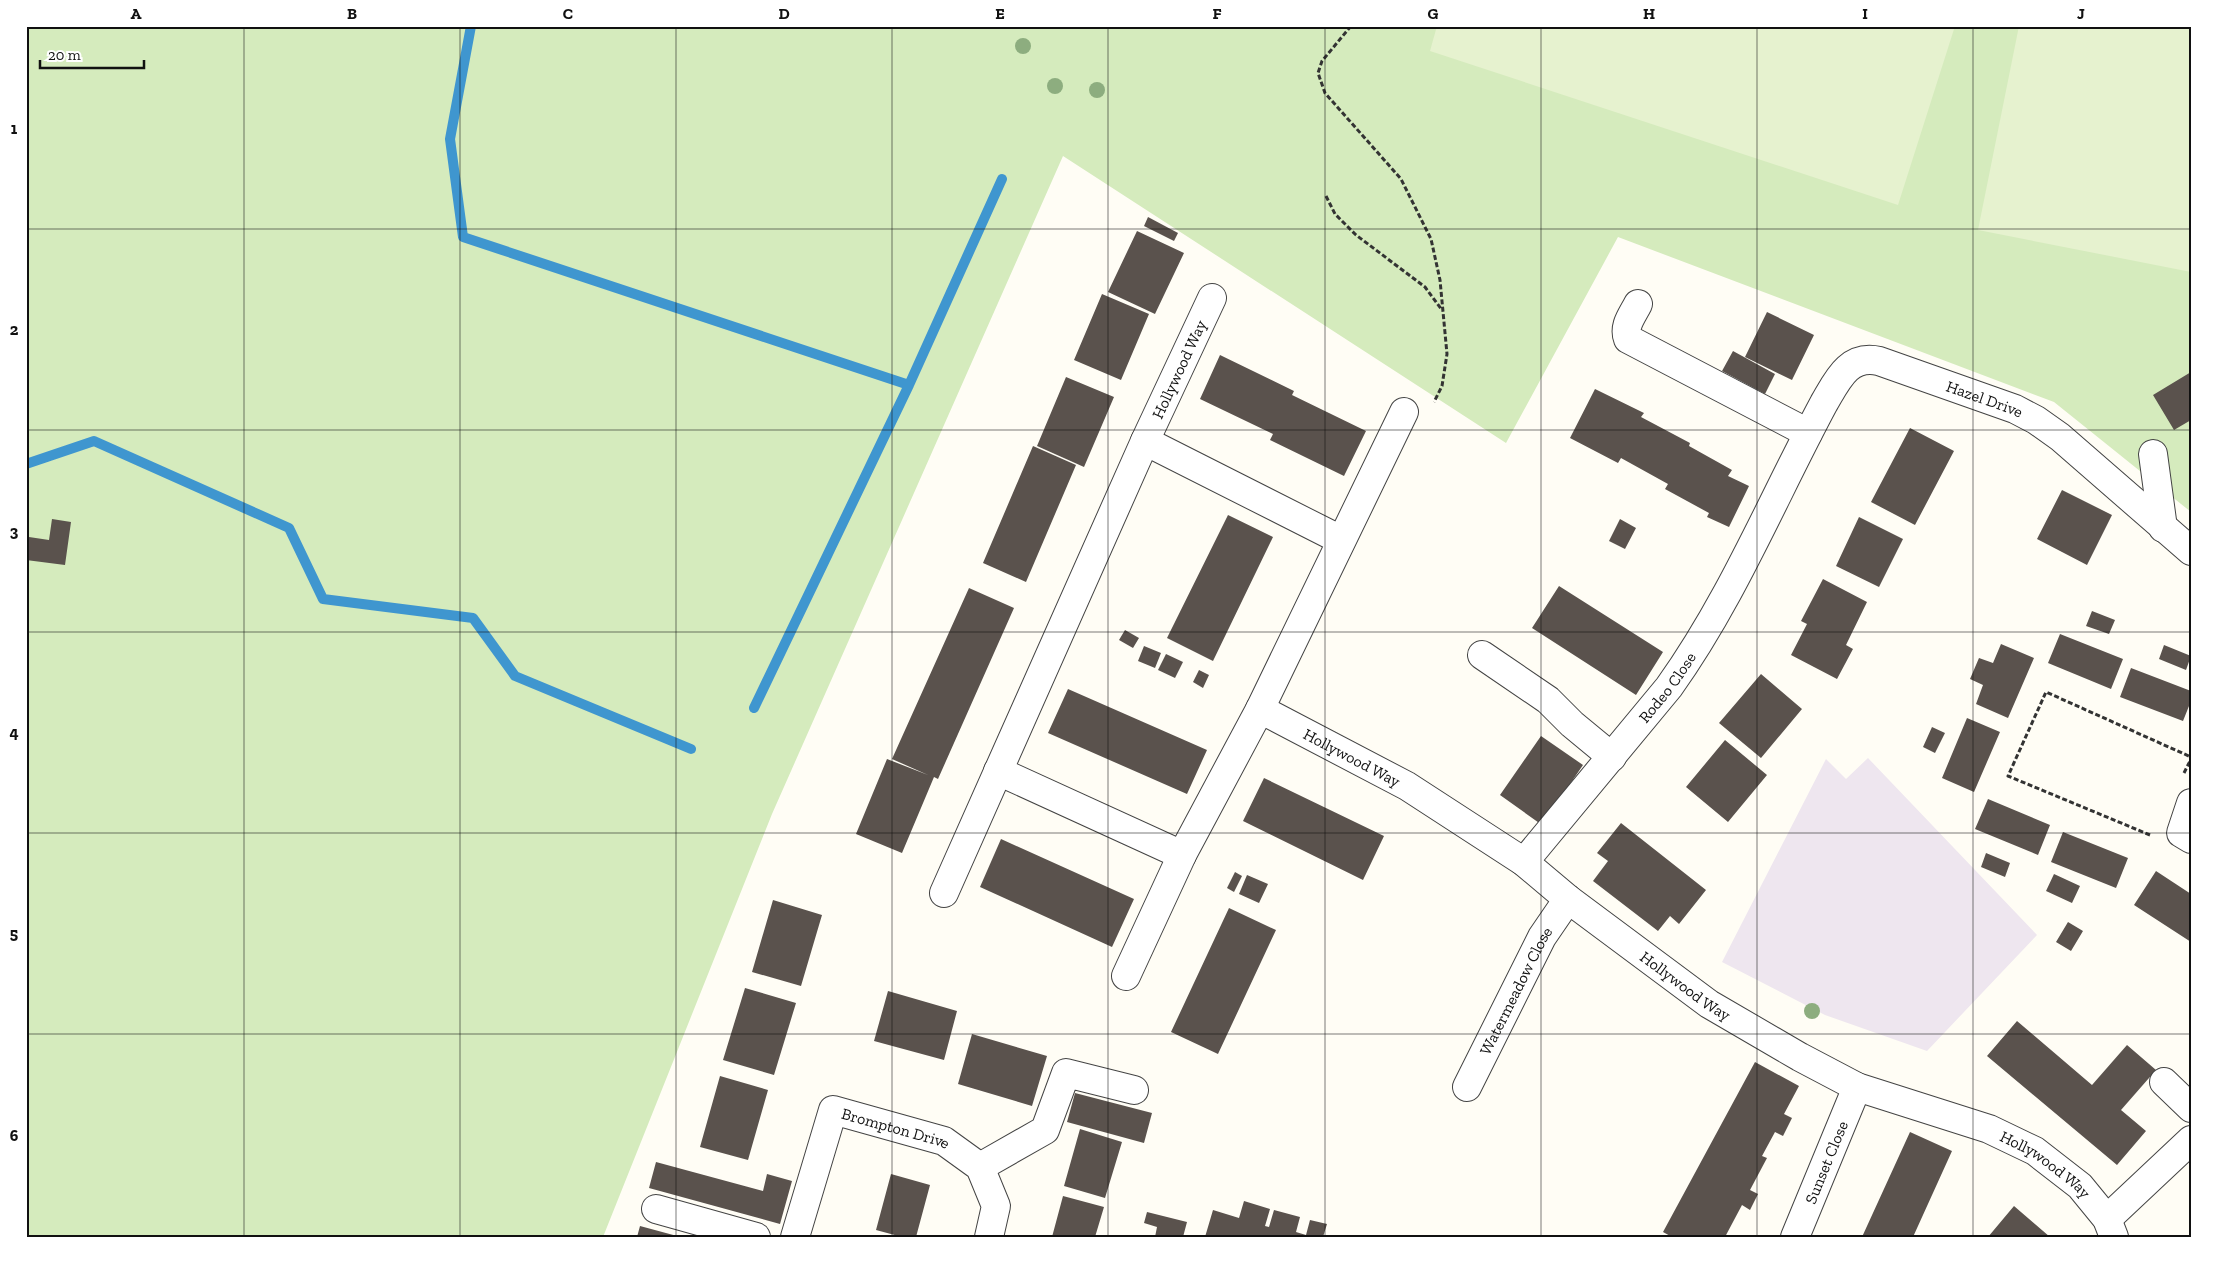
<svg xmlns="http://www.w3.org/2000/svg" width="2217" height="1263" font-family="'Zilla Slab',serif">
	<rect width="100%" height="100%" fill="#fffdf5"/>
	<path fill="#eee6ef" d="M1868 758 2037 935 1927 1051 1825 1015 1722 962 1826 759 1846 779Z"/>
	<path fill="#d5ebbd" d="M26 26H2191V512L2054 402 1618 237 1506 443 1063 156 772 814 603 1237H26Z"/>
	<path fill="#e6f2cf" d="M1437 26H1955L1898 205 1430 51Z
		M2019 26H2191V272L1978 230Z"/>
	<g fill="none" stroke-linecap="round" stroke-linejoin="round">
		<path stroke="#3f96cf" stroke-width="10" d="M471 26 450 139 463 237 909 385
			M26 464 94 441 289 528 323 599 473 618 515 676 691 749
			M754 708 909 385 1002 179"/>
	</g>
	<path fill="#5a524d" d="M1148 217 1178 233 1174 241 1144 226Z
		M1137 231 1184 253 1155 314 1108 292Z
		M1102 294 1149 314 1121 380 1074 360Z
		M1767 312 1814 335 1792 380 1745 357Z
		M1733 351 1775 374 1765 394 1722 371Z
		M1220 355 1294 391 1292 395 1366 431 1344 476 1270 440 1273 434 1200 399Z
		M2191 372V420L2174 430 2153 395Z
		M1066 377 1114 397 1084 467 1037 446Z
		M1595 389 1644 413 1641 417 1690 443 1689 446 1732 470 1728 476 1749 486 1729 527 1707 517 1709 513 1665 489 1668 484 1621 458 1618 463 1570 438Z
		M1910 428 1954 451 1915 525 1871 502Z
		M1033 446 1076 465 1026 582 983 563Z
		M2062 490 2112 515 2087 565 2037 539Z
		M1228 515 1273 537 1213 661 1167 638Z
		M1859 517 1903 539 1879 587 1836 566Z
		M52 519 71 522 65 565 26 560 29 537 49 540Z
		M1620 519 1636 528 1625 549 1609 541Z
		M1823 579 1867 602 1846 645 1853 649 1837 679 1791 655 1807 624 1801 621Z
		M1559 586 1663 652 1636 695 1532 628Z
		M969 588 1014 608 938 779 934 777 902 853 856 834 887 759 928 775 892 759Z
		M2092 611 2115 620 2109 634 2086 626Z
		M1125 630 1139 638 1133 648 1119 640Z
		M2060 634 2123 659 2111 689 2048 663Z
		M2001 644 2034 658 2008 718 1976 704 1983 685 1970 679 1979 658 1993 663Z
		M2164 645 2191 656 2186 670 2159 659Z
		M1144 646 1161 653 1155 668 1138 661Z
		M1166 654 1183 662 1175 678 1158 670Z
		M2131 668 2191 691V701L2183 721 2120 697Z
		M1199 670 1209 675 1203 688 1193 682Z
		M1761 674 1802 709 1761 758 1719 723Z
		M1068 689 1207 750 1187 794 1048 733Z
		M1967 718 2000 732 1974 792 1942 778Z
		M1932 727 1945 733 1935 753 1923 747Z
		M1541 736 1583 765 1542 825 1500 795Z
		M1725 740 1767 775 1728 822 1686 787Z
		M1264 778 1384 836 1363 880 1243 821Z
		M1988 799 2050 825 2038 855 1975 829Z
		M1621 823 1706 890 1679 924 1670 916 1658 931 1593 881 1608 861 1597 853Z
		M2063 832 2128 858 2116 888 2051 862Z
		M1001 839 1134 899 1112 947 980 887Z
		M1986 853 2010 863 2005 877 1981 867Z
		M2156 871 2191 894V942L2134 905Z
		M1235 872 1242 876 1234 892 1227 888Z
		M2054 874 2080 886 2072 903 2046 891Z
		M1247 875 1268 884 1259 903 1239 894Z
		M773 900 822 915 801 986 752 972Z
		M1229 908 1276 930 1218 1054 1171 1032Z
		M2068 922 2083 931 2071 951 2056 942Z
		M745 988 796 1003 774 1075 723 1060Z
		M888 991 957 1011 944 1060 874 1041Z
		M2017 1021 2092 1085 2127 1045 2156 1070 2121 1110 2146 1131 2117 1165 1987 1056Z
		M972 1034 1047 1056 1032 1106 958 1084Z
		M1755 1062 1799 1086 1784 1114 1792 1118 1783 1136 1775 1132 1762 1156 1767 1158 1750 1190 1758 1194 1750 1210 1742 1205 1725 1237H1672L1663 1232Z
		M720 1076 768 1090 748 1160 700 1147Z
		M1075 1093 1152 1113 1144 1143 1067 1122Z
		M1080 1129 1122 1142 1105 1198 1064 1186Z
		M1910 1132 1952 1151 1913 1237H1862Z
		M656 1162 763 1191 767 1174 792 1181 780 1224 649 1188Z
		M891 1174 930 1185 916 1237H902L876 1230Z
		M1063 1196 1104 1207 1095 1237H1052Z
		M1244 1201 1270 1209 1265 1226 1269 1227 1274 1210 1300 1217 1296 1232 1306 1235 1310 1220 1327 1224 1323 1237H1205L1213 1210 1239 1218Z
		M2014 1206 2050 1237H1988Z
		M1147 1212 1187 1222 1183 1237H1155L1157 1227 1144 1223Z
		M640 1226 677 1236V1237H637Z"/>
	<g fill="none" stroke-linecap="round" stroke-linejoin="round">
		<g stroke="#444" stroke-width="30">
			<g id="minor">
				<path d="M1638 304C1632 316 1623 326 1628 339L1808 433"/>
				<path d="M1145 441 1341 540"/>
				<path d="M2153 454 2163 528"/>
				<path d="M1482 655 1548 700 1572 724 1612 757"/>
				<path id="s1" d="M1260 709 1407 786 1524 862 1568 899 1709 1004 1800 1057 1857 1087 1989 1129 2035 1151 2080 1186 2107 1219 2114 1237"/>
				<path d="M998 771 1182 855"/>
				<path d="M2191 803 2181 833 2191 839"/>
				<path id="s2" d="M1524 862 1669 687C1732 599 1773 498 1824 403 1837 381 1848 354 1879 361L2015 409 2036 420 2060 437 2191 551"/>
				<path id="s3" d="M944 893 1145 441 1212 298"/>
				<path d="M1126 976 1182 855 1260 709 1404 412"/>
				<path d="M2164 1082 2191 1108"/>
				<path id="s4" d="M1467 1087 1542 937 1568 899"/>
				<path d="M980 1167 1045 1130 1066 1073 1134 1090"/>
				<path d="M656 1209 756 1237"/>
				<path d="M2107 1219 2191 1140"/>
				<path id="s5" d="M795 1237 833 1110 944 1141 980 1167 996 1206 989 1237"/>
				<path id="s6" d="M1795 1237 1857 1087"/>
			</g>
		</g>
		<path stroke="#333" stroke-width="3" stroke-dasharray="5 2.5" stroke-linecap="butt" d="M1351 26 1322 61 1318 73 1325 93 1401 179 1431 239 1440 280 1447 354 1442 386 1434 402
			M1326 196 1335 214 1356 235 1425 287 1442 310
			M2184 773 2191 759
			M2150 835 2008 776 2046 692 2191 757"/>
		<use href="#minor" stroke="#fff" stroke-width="28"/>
	</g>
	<g fill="#8dad7f">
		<circle cx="1023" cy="46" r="8"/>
		<circle cx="1055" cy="86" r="8"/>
		<circle cx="1097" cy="90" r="8"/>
		<circle cx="1812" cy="1011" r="8"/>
	</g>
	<path fill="none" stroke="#111" stroke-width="1" stroke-opacity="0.55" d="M244 26V1237M460 26V1237M676 26V1237M892 26V1237M1108 26V1237M1325 26V1237M1541 26V1237M1757 26V1237M1973 26V1237M26 229H2191M26 430H2191M26 632H2191M26 833H2191M26 1034H2191"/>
	<g text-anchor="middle" stroke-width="5" stroke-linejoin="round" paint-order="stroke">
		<g font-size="16" fill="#111" stroke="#fff">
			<text dy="6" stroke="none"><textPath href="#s3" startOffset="574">Hollywood Way</textPath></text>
			<text dy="6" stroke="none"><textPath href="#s2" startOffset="739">Hazel Drive</textPath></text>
			<text dy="6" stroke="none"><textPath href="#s2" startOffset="226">Rodeo Close</textPath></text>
			<text dy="6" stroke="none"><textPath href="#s1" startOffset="104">Hollywood Way</textPath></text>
			<text dy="6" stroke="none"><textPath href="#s1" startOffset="509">Hollywood Way</textPath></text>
			<text dy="6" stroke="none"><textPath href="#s4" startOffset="108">Watermeadow Close</textPath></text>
			<text dy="6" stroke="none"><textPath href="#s5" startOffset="198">Brompton Drive</textPath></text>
			<text dy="6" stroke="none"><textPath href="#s6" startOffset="81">Sunset Close</textPath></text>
			<text dy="6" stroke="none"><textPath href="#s1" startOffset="914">Hollywood Way</textPath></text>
		</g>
	</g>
	<rect width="2217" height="1263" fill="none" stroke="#ffffff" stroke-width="55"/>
	<path d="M40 60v8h104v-8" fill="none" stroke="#111111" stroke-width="2.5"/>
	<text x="48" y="60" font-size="15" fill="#111111" stroke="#ffffff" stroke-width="4" paint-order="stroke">20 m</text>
	<rect x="28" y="28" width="2162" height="1208" fill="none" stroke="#111" stroke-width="2"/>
	<g font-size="16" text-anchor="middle" font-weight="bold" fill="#111">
		<text x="136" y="19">A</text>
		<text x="352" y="19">B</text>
		<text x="568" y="19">C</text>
		<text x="784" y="19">D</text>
		<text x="1000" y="19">E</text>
		<text x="1217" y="19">F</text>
		<text x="1433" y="19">G</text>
		<text x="1649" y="19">H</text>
		<text x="1865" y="19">I</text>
		<text x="2081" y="19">J</text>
		<text x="14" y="134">1</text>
		<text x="14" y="335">2</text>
		<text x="14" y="537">3</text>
		<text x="14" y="738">4</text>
		<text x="14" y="939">5</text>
		<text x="14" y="1141">6</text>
	</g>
</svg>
